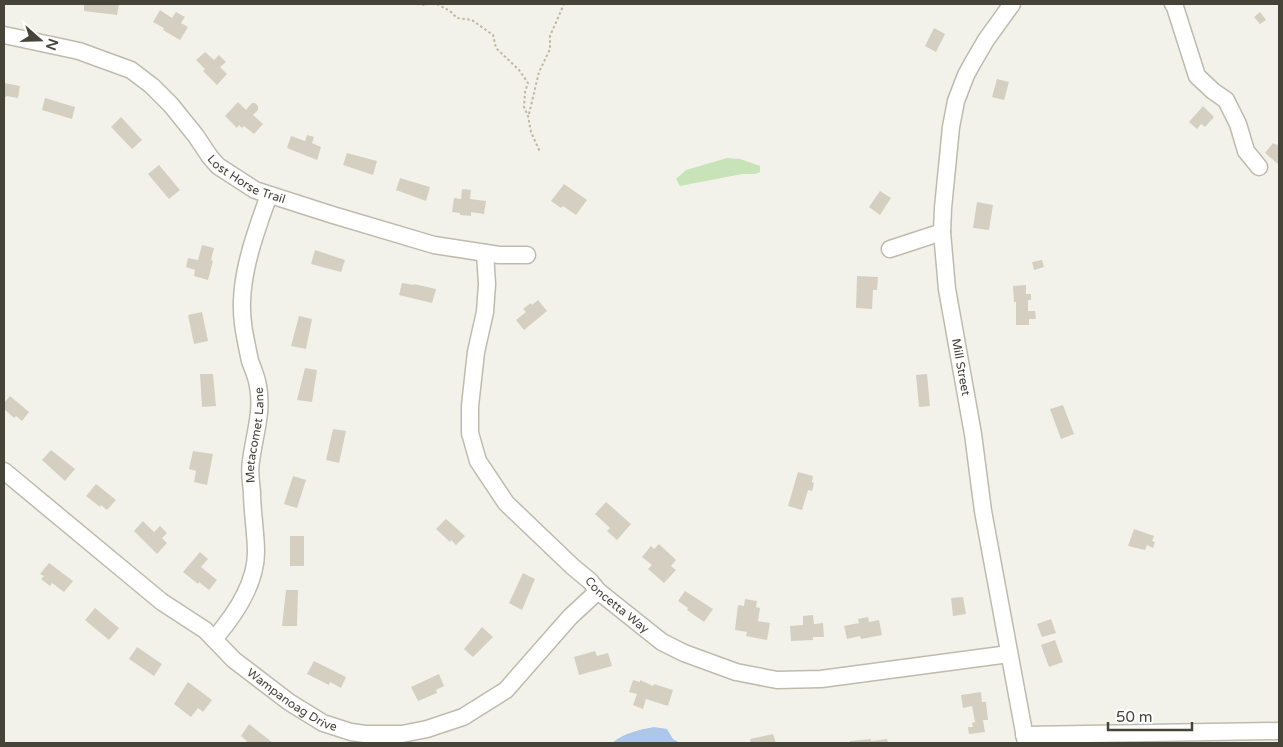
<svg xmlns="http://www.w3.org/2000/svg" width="1283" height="747" font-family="'Varela Round',sans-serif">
	<rect width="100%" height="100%" fill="#f3f2ea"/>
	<path fill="#c8e3b7" d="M727 158 740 159 760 166V172L755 174H742L680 186 676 179 686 170Z"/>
	<path fill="#adc7e9" d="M654 727 667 729 673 739 680 743H612C624 733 638 730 654 727Z"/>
	<path fill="#d4cfc1" d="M84 4H119L117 15 84 11Z
		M160 10 172 18 176 12 185 17 181 23 188 27 180 40 163 30 164 28 153 22Z
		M1260 12 1266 20 1260 24 1254 17Z
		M934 28 945 34 936 52 925 46Z
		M205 52 214 60 219 55 226 62 220 67 227 74 217 85 203 71 205 69 196 60Z
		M997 79 1009 82 1004 100 992 97Z
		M4 83 20 86 18 98 6 96V97H4Z
		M45 98 75 107 72 119 42 110Z
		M238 102 246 110 252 103H255L258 106V110L253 115 263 124 254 134 244 126 242 128 239 125 237 128 225 116Z
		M1203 106 1214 117 1205 127 1201 124 1197 129 1189 122Z
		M121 117 142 140 132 149 111 127Z
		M307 135 314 137 312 143 321 147 317 160 287 148 291 136 305 141Z
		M1279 142V165L1265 153 1273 143 1277 145Z
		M347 153 377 161 373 175 343 165Z
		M159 165 180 190 169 199 148 174Z
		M400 178 430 187 426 201 396 190Z
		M564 184 587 200 576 215 563 206 561 208 551 201Z
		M462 189 471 190 470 199 486 201 484 214 471 212V216L460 215V213L452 212 454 198 461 199Z
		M880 191 891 198 880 215 869 207Z
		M977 202 993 205 989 230 973 228Z
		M202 245 214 248 211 260 213 261 208 280 194 276 195 270 186 267 188 258 198 260Z
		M315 250 345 260 341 272 311 264Z
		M1042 260 1044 267 1034 270 1032 262Z
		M857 276 878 277 877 290H873L872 309 856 308Z
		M402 283 414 285V284L436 289 432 303 399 295Z
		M1026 285V294H1031V300H1028V311H1035L1036 319H1029V325H1016V302H1014L1013 286Z
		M538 300 547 311 524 330 516 320 526 312 523 309 531 303 532 305Z
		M202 312 208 341 194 344 188 315Z
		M299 316 312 319 306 349 291 346Z
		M305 368 317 370 312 402 297 400Z
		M200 374H213L216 406 202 407Z
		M927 374 930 406 919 407 916 375Z
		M10 396 29 412 22 421 16 416 14 418 4 409V403Z
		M1063 405 1074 434 1061 439 1050 409Z
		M333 429 346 431 339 463 326 460Z
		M51 450 75 469 65 481 42 460Z
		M193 451 213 454 207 485 194 482 196 471 189 469Z
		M798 472 813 476 812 482 814 483 812 491 808 490 802 510 788 506Z
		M293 476 306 480 297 508 284 504Z
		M96 484 116 500 107 510 101 505 100 507 86 496Z
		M606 502 631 524 617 540 607 531 610 528 595 514Z
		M446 519 465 536 456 545 451 540 450 542 436 529Z
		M143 521 154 532 160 526 167 533 162 538 167 543 157 554 134 531Z
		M1134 529 1154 536 1152 541 1155 542 1153 548 1147 545 1145 550 1128 546Z
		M290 536H304V566H290Z
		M659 544 676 560 671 566 676 570 664 583 648 569 652 565 642 557 651 546 654 549Z
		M200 552 208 559 201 567 217 580 209 590 199 582 198 584 183 572Z
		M49 563 73 581 64 592 52 583 50 586 41 579 44 576 40 574Z
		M523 573 535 579 522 610 509 603Z
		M286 590H298L297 626H282Z
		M685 591 713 609 704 622 687 610 688 608 678 601Z
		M963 597 966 614 953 616 951 598Z
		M745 599 757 601 756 607 760 608 758 621 770 623 767 640 746 636 747 632 735 630 738 605 744 606Z
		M95 608 119 628 109 640 85 620Z
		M813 615 814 624 823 623 824 637H813V640L791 641 790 626 803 625V616Z
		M868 617 869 622 879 620 882 635 861 639 860 636 847 639 844 626 859 623 858 619Z
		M1051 619 1056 633 1042 637 1037 624Z
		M482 627 493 637 473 657 464 649Z
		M1055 640 1063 662 1049 667 1041 645Z
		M137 647 162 664 154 676 129 659Z
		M595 651 597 656 608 653 612 666 579 675 574 657Z
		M314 661 346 677 341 688 330 682 329 685 307 674Z
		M439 674 444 686 436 690 437 693 418 701 411 687Z
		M633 680 640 682V680L653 686 654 684 673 690 668 706 646 699 643 709 633 705 637 694 629 692Z
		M188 682 212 700 203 712 198 708 191 717 174 704Z
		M981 692 982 702H986L988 720H983L985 732 969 734 968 727H973L972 723 975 722 972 706 963 708 961 695Z
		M249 724 273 743H245L247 741 241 736Z
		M773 734 776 743H751L750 739Z
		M871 739V741L887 739 888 743H850V741Z"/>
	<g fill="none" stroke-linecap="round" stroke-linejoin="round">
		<g stroke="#bebbad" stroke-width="19">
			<g id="minor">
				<path id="s1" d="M1012 4 986 40 972 64 966 75 956 101 951 127 943 208 942 232 947 289 973 434 983 511 1026 743"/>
				<path d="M1173 4 1175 7 1197 76 1213 91 1226 100 1238 124 1246 151 1259 167"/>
				<path id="s2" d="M4 35 79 51 131 70 152 86 171 105 196 136 210 157 218 166 255 190 333 215 434 245 499 255H527"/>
				<path d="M890 249 942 232"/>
				<path id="s3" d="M485 253 487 284 485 312 476 352 470 406V433L478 461 506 503 573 567 590 581 598 591 662 642 684 653 736 672 777 680 821 679 1009 654"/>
				<path id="s4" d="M4 471 162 602 205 630 234 660 289 702 323 723 351 732 365 734H402L427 729 463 717 506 690 570 617 598 591"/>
				<path id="s5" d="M214 639C234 616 256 584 256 552 256 533 252 512 252 492 251 482 249 471 251 461 254 436 263 412 258 386 257 378 253 369 250 361 246 341 241 322 242 301 243 266 257 228 269 195"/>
				<path d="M1024 735 1279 731"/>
			</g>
		</g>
		<path stroke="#beb8a0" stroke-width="2" stroke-dasharray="2.5 2.5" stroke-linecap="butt" d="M417 4 425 5 428 4
			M437 4 450 11 457 18 472 20 493 35 496 48 519 70 528 83 525 92 524 107 528 116 531 132 540 152
			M529 114 539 72 550 49V36L564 4"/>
		<use href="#minor" stroke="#fff" stroke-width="16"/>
	</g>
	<g text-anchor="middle" stroke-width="4" stroke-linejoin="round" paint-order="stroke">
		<g font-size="12" fill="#464339" stroke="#fff">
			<text dy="4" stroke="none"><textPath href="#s2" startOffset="294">Lost Horse Trail</textPath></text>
			<text dy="4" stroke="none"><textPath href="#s1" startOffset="381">Mill Street</textPath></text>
			<text dy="4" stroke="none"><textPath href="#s5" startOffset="216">Metacomet Lane</textPath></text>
			<text dy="4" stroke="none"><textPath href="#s3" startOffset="412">Concetta Way</textPath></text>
			<text dy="4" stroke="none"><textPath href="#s4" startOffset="369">Wampanoag Drive</textPath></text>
		</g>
	</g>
	<rect width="1283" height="747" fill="none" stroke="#464339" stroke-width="10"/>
	<g transform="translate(40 40) rotate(110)" stroke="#ffffff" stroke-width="4" paint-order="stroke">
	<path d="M0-4L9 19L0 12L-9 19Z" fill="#464339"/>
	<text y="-8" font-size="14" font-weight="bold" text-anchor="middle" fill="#464339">N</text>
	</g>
	<path d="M1108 722v8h84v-8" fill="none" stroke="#464339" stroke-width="2.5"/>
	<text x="1116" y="722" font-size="15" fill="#464339" stroke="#ffffff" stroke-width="4" paint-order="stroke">50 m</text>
</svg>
